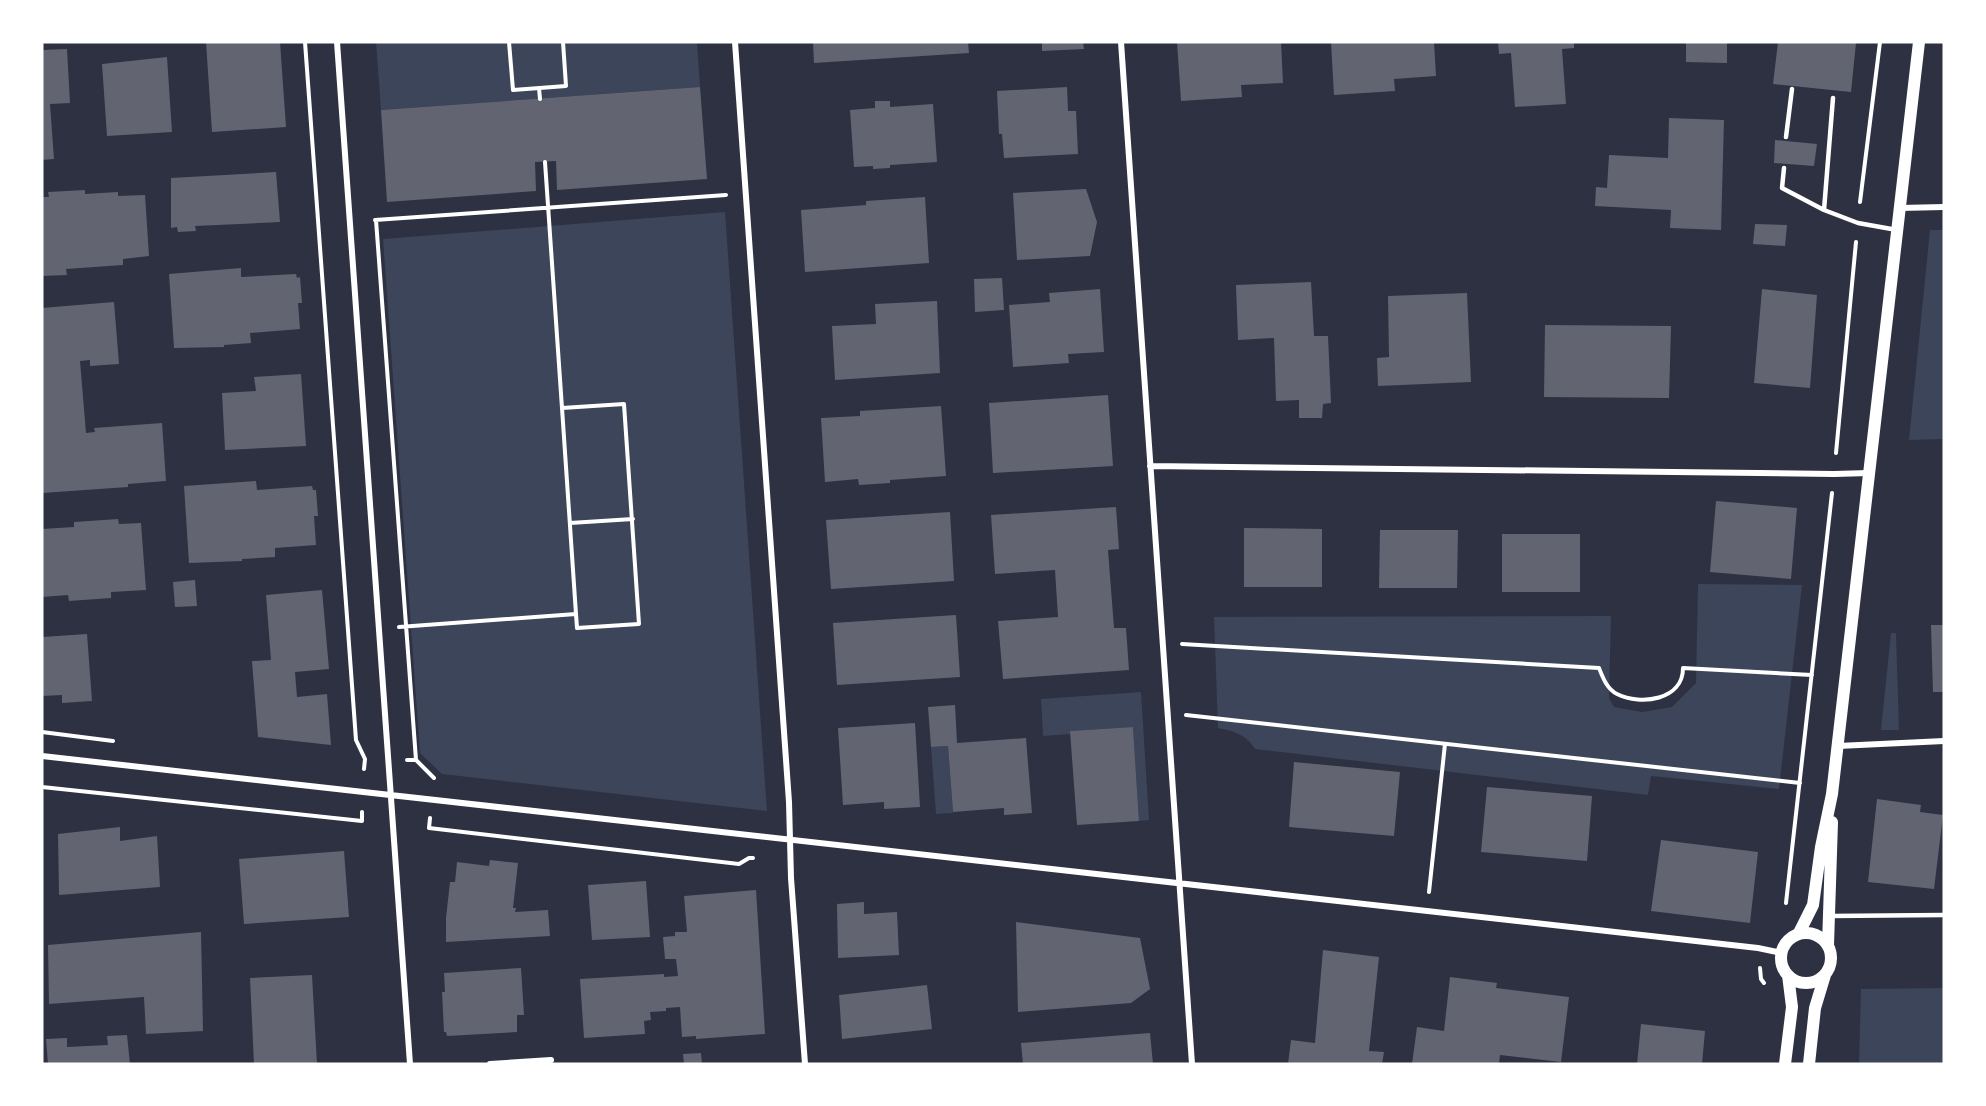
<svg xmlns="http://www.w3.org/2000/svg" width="1986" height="1106" font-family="Roboto,sans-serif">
	<rect width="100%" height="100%" fill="#2d3142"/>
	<path fill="#3c4559" d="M376 42H697L700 87 381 110Z
		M725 212 767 811 442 774 420 753 383 239Z
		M1930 230H1944V439L1909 440Z
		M1698 584 1802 585 1779 789 1651 776 1648 795 1255 749C1247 735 1234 731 1218 728L1214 617 1611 616 1609 698 1614 707 1642 712 1672 707 1696 683Z
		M1891 633H1896L1899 730H1881Z
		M1141 692 1149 820 1139 821 1133 727 1071 731V734L1043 736 1041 699Z
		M948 746 953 813 936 814 931 747Z
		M1944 988V1064H1859L1861 989Z"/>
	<path fill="#626471" d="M206 42H280L286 127 212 132Z
		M813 42H968L969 53 814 63Z
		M1042 42H1083L1084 49 1042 51Z
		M1177 42H1281L1283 83 1241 85 1242 97 1181 101Z
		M1331 42H1434L1436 76 1394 79 1395 91 1334 95Z
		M1498 42H1574V48L1562 49 1566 104 1515 107 1511 53 1499 54Z
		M1686 42H1727V63L1686 62Z
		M1778 42 1856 43 1851 92 1773 84Z
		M67 49 70 103 50 104 54 159 42 160V50Z
		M167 57 172 132 107 136 102 64Z
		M700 87 707 179 557 190 556 161 535 162 536 191 387 202 381 110Z
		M1067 87 1068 111H1076L1078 154 1004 158 1002 134H999L997 91Z
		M875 101H890V107L933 104 937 162 890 165V168L873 169V166L854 167 850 110 875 108Z
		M1669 118 1724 120 1721 230 1670 228 1671 210 1595 206 1596 187 1607 188 1609 155 1668 158Z
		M1775 140 1817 144 1814 166 1774 163Z
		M276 172 280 222 195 226 196 231 178 232 177 227 171 228V178Z
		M1086 189 1097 222 1090 256 1017 260 1013 193Z
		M85 190V194L118 192V196L145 195 149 256 123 259V265L66 269 67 275 42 276V197H49L48 192Z
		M925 197 929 263 805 272 801 210 866 205V201Z
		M1755 224 1787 225 1785 246 1753 244Z
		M241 268V277L296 274 297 278 300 277 302 303H298L300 329 250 333 251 343 224 345V347L174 348 169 274Z
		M1002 278 1004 310 975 312 974 279Z
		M1311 282 1314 336H1328L1331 403 1323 404 1322 418H1299V400L1276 401 1274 338 1238 340 1236 285Z
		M1100 289 1104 352 1068 354 1069 363 1013 367 1009 305 1050 302 1049 293Z
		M1762 289 1817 295 1810 388 1754 383Z
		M1467 293 1471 382 1378 386 1377 358 1389 357 1388 296Z
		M937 301 940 373 835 380 832 326 876 324 875 304Z
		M114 302 119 364 90 366V360L80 361 86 433 95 432 94 428 162 423 166 481 128 484V487L42 493V308Z
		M1545 325 1671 326 1669 398 1544 397Z
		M301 374 306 446 225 450 222 393 256 391 254 377Z
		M1108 395 1113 466 993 473 989 403Z
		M941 406 946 476 890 480V483L859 485 858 479 825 482 821 418 860 416V411Z
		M256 481 257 490 312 486 313 490H316L318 516H314L316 545 275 548V557L242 559V561L189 563 184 486Z
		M1716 501 1797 508 1791 579 1710 572Z
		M1116 507 1119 549 1108 550 1114 628H1126L1129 670 1003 679 998 621 1058 617 1055 570 995 574 991 515Z
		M950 512 954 581 831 589 826 520Z
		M118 519 119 524 141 523 146 590 111 592V598L69 601 68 595 42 597V529L74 527V522Z
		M1244 528 1322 529V587H1244Z
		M1380 530H1458L1457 588H1379Z
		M1502 534H1580V592H1502Z
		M195 580 197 606 175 607 173 582Z
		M322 590 329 669 295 672 297 697 327 694 331 745 258 737 252 661 271 660 266 595Z
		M956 615 960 677 837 685 833 623Z
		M1931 625H1944V692H1933Z
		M87 634 92 701 62 703V695L42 696V637Z
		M955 705 957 743 1026 738 1032 813 1004 815V808L953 812 948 746 931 747 928 707Z
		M915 723 920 807 884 809V802L843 805 838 728Z
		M1133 727 1139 821 1077 825 1070 731Z
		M1294 762 1400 772 1394 836 1289 827Z
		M1487 787 1592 796 1587 861 1481 852Z
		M1877 799 1921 805 1920 812 1943 815 1934 889 1868 882Z
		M120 827V841L157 836 160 887 59 895 58 834Z
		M1661 840 1758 852 1750 923 1651 911Z
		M344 851 349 917 244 924 239 859Z
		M490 860 518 863 513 908H516L515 912 548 910 550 936 446 942V918L450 882H455L457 862 489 866Z
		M646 881 650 937 592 940 588 885Z
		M756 890 765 1034 696 1039V1036L682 1037 680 1007 666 1008V1011L650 1012 651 1020 644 1021 645 1034 584 1038 580 979 664 974V977L678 976 676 959H665L663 937 675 936V932H687L684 896Z
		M864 902V914L897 912 899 955 838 958 837 904Z
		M1016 922 1140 938 1150 989 1131 1003 1018 1012Z
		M201 932 203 1031 146 1034 144 997 49 1004 48 945Z
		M1323 950 1379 957 1369 1051 1384 1052 1382 1064H1288L1291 1040 1315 1043Z
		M521 968 524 1015H517V1032L447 1036 446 1032H444L442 992H445L444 973Z
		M312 975 317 1064H254L250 978Z
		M1450 977 1497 983 1496 988 1569 997 1561 1062 1500 1055 1499 1064H1412L1417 1027 1444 1031Z
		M927 985 932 1029 842 1039 839 995Z
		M1641 1024 1705 1031 1702 1064H1637Z
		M1150 1033 1153 1064H1023L1021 1043Z
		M127 1035 130 1064H48L46 1039 67 1038V1047L108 1045 107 1036Z
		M701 1053 702 1064H684L683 1054Z"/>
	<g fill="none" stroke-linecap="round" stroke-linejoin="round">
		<path stroke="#fff" stroke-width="4" d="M305 42 356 740 365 759 364 769
			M509 42 513 90 566 86 563 42
			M539 88 540 99
			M545 162 562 408
			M1860 202 1880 42
			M375 220 726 195
			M376 220 416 760H407
			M1836 453 1856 242
			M570 523 633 519
			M399 627 576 614 577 628 639 624 624 404 562 408 576 614
			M1182 644 1599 668C1603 678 1607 689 1617 694 1641 706 1683 700 1683 668L1812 675
			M1186 715 1800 783
			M42 732 113 741
			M416 760 434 778
			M42 787 362 821V812
			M430 818 429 828 739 864 749 858H753
			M1429 892 1445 744
			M1786 903 1832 493
			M1760 968 1761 979 1764 983"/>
		<path stroke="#fff" stroke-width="4.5" d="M1786 137 1792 89
			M1784 168 1782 188 1824 210 1858 223 1897 230
			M1824 210 1833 98
			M1829 916 1944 915"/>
		<path stroke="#fff" stroke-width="6" d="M337 42 410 1064
			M735 42 789 802 791 878 805 1064
			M1121 42 1192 1064
			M1900 208 1944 207
			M1150 466 1834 474 1869 473
			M1838 746 1944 741
			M42 756 1758 948 1782 953
			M490 1064 551 1060"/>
		<path stroke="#fff" stroke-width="12" d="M1781 958a25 25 0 1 1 50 0a25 25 0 1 1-50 0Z
			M1799 933 1813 905 1821 847 1832 794 1919 42
			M1828 945 1832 822
			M1785 1064 1792 1007 1788 975
			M1809 1064 1815 1008 1825 975"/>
	</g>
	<rect width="1986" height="1106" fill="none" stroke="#ffffff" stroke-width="87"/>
</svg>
